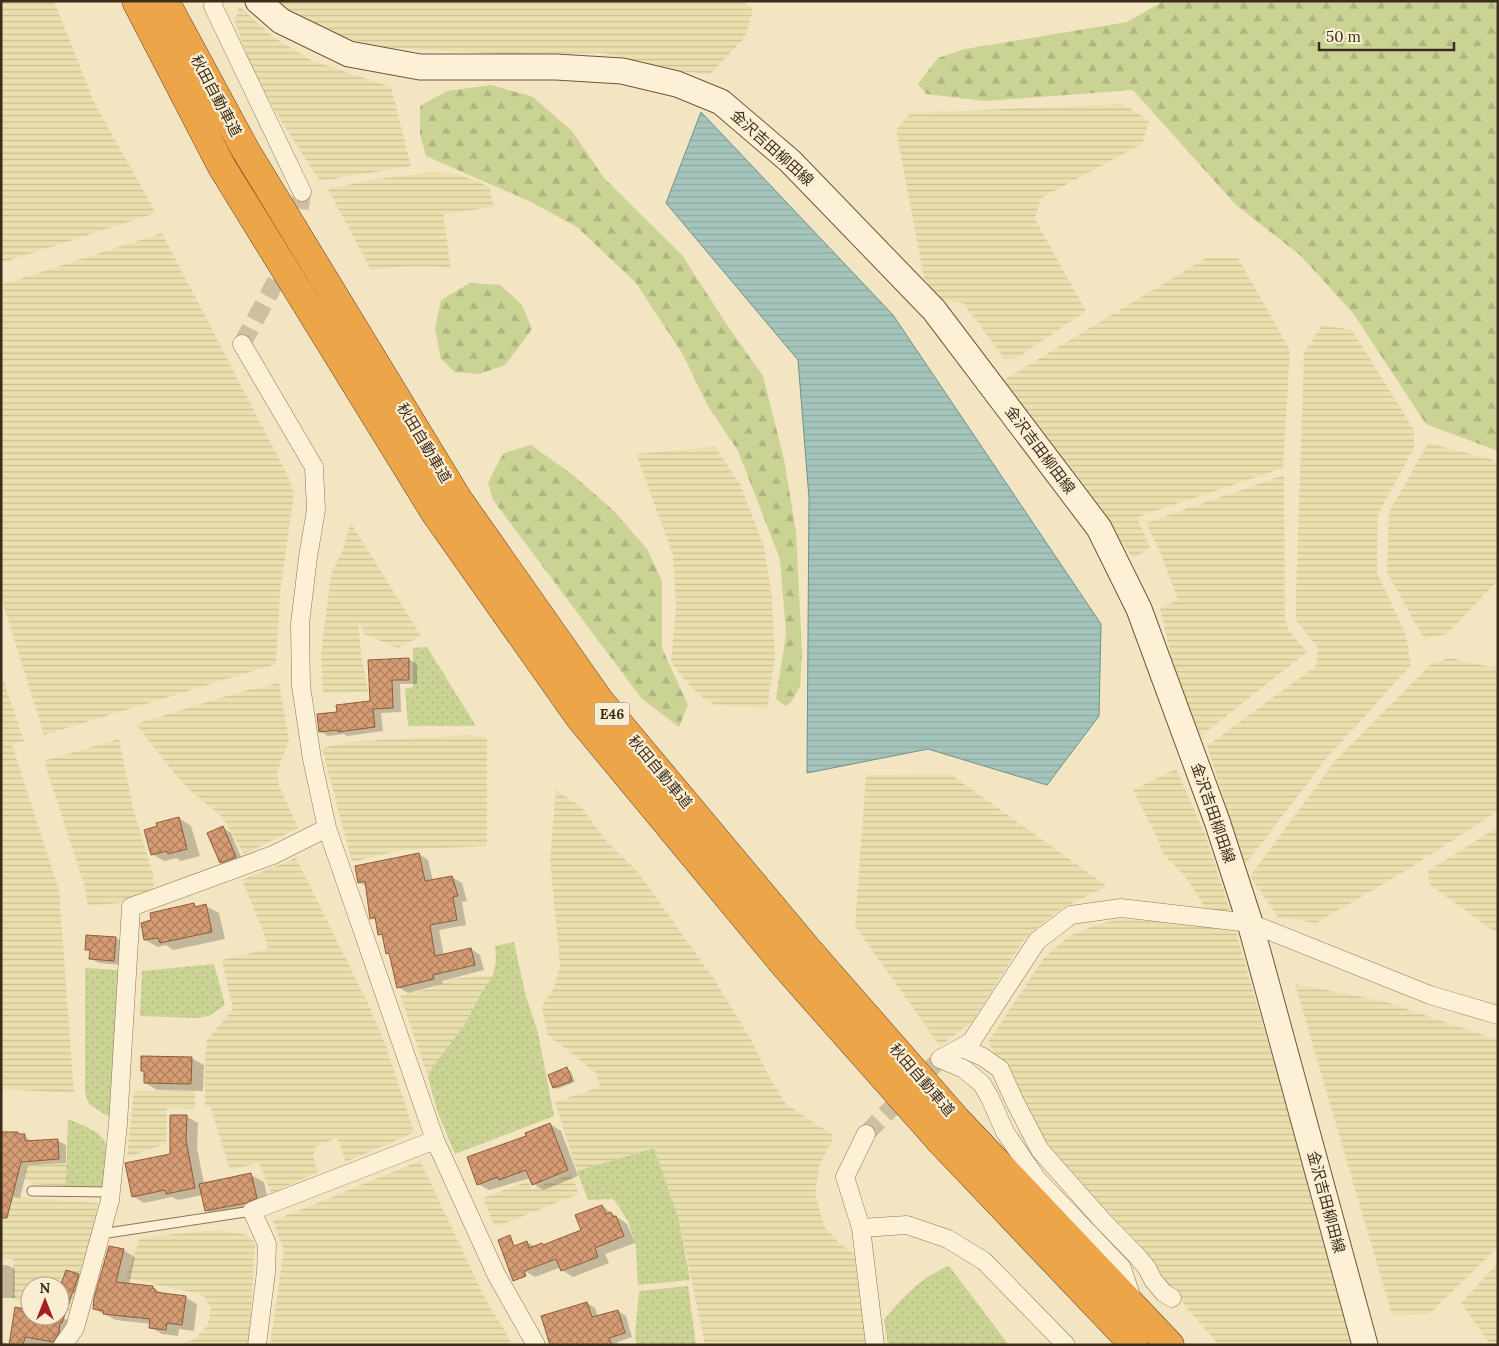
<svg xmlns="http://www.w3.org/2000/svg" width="1499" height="1346" font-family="Lora,'Noto Sans JP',serif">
	<defs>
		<pattern id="farmland-rules" width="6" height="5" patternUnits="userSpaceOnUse" patternTransform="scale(1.25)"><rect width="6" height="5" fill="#eae0ae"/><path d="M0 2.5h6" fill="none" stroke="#cac095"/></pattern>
		<pattern id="grass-dots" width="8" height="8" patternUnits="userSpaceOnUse" patternTransform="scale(1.25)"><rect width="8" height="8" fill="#cbd394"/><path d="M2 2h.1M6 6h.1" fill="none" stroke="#afb57f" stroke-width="1.8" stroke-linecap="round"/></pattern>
		<pattern id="forest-firs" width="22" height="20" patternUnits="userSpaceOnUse" patternTransform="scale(1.25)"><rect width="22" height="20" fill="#cbd394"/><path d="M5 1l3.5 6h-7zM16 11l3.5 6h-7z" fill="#afb57f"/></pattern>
		<pattern id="water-rules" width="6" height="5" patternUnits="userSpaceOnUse" patternTransform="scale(1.25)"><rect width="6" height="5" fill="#a5c5bc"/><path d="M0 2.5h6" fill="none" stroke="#8fa9a1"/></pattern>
		<pattern id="building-cross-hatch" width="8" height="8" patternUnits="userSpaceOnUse" patternTransform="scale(1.25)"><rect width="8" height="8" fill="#d69c73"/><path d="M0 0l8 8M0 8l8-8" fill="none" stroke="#af7f5e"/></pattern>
	</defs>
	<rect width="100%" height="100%" fill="#f3e4c2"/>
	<path fill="url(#farmland-rules)" d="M1 1H54L94 102 156 213 1 263Z
		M273 1H744L753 11 745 37 710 74 674 71 604 53 502 54 376 47 339 35 280 10Z
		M239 6 273 37 313 61 391 87 411 166 320 181 285 127 254 74 235 22Z
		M1123 104 1149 121 1142 144 1041 198 1035 219 1086 311 1015 359H1005L963 303 940 300 924 278 896 130 911 113Z
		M431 172 455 174 477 181 489 187 494 207 443 214 451 268 427 266 394 267 371 270 328 189 372 180Z
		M162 233 288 476 294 494 280 593 276 664 44 735 1 597V285Z
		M1206 258H1238L1290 350 1283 468 1137 517 1150 548 1133 558 1004 380Z
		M1322 325 1352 330 1414 430V448L1378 514 1377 572 1406 635 1411 665 1326 759 1245 865 1207 746 1316 666 1318 648 1296 620V595L1304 353Z
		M1428 443 1494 460 1498 465V580L1447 634 1424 639 1387 572 1389 512Z
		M715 447 740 484 764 547 772 598 775 658 767 708 715 705 699 695 682 677 671 662 676 608 673 555 636 454Z
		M1284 475 1285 618 1289 631 1307 652 1202 735 1187 722 1160 608 1178 600 1160 552 1146 523Z
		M351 523 421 636 398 648 364 634 358 620 361 653 368 692 323 693 321 655 331 574 342 552Z
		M1450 658 1490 667 1498 665V811L1402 873 1316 923 1278 917 1250 876 1335 761 1431 664Z
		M1 673 24 741 12 745 59 890 74 1093 1 1089Z
		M279 683 289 740 277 772 279 785 298 828 244 854 223 818 191 791 174 773 136 724 240 692Z
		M468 735 487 738V846L400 850 352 862 322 748 349 742Z
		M119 739 134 812 153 874 154 893 118 903 88 906 84 885 44 761Z
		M1176 769 1205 834 1230 910 1207 911 1186 877 1163 854 1157 837 1133 790Z
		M950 774 1107 886 1057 911 1024 939 973 1021 940 1046 855 926 866 775Z
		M556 790 582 808 607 842 637 871 714 979 750 1038 771 1080 786 1104 834 1136 819 1167 815 1194 824 1226 839 1243 854 1254 866 1345H705L679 1220 654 1148 577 1171 555 1102 600 1087 596 1073 547 1034 542 1006 554 988 560 964 550 859Z
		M1498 827V934L1429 884 1428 871Z
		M296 858 370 1008 386 1046 414 1132 346 1162 337 1138 316 1146 313 1157 318 1172 271 1193 259 1163 230 1170 210 1106 205 1107V1056L207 1040 233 1009 222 960 268 949 263 931 242 880Z
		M1119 919 1197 925 1236 932 1282 1091 1351 1345H1219L1186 1307 1140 1245 1081 1185 1036 1129 1008 1072 988 1042 1044 958 1069 936 1096 925Z
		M493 975 480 995 465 1024 432 1068 428 1077 400 995 430 989 452 979Z
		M1295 984 1383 1001 1498 1040V1247L1429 1314 1392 1315Z
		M134 1091H195V1109L167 1108 166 1144 127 1157Z
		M420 1161 486 1300 513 1345H270L284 1250 273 1221Z
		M38 1163 67 1164 66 1186 34 1184 24 1179 25 1168 28 1165Z
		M571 1174 579 1194 495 1227 483 1198 528 1181 532 1189Z
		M1 1196 98 1203 83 1274 68 1314 60 1312V1286H30V1304L12 1299 13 1259H1Z
		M221 1230 246 1235 255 1242 249 1345H178L195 1339 208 1325 211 1307 203 1295 178 1289 126 1278 140 1238 192 1232Z
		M1498 1263V1345H1491L1461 1303Z"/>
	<path fill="url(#grass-dots)" d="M427 647 476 726H408L405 689 413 687V648Z
		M514 942 525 993 538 1033 554 1116 455 1154 438 1113 428 1077 432 1068 465 1024 480 995 493 975 496 961 495 946Z
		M214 964 225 1005 209 1016 197 1018 140 1016 142 971Z
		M85 968 119 970 109 1117 89 1104 85 1093Z
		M68 1119C115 1138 109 1141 105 1188L66 1186Z
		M654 1148 679 1220 690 1280 638 1285 636 1247 628 1221 615 1201 612 1199 588 1200 577 1171Z
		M949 1266 1009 1345H888L884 1320C902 1298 922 1276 949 1266Z
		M688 1286 696 1345H637L635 1337 639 1291Z"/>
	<path fill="url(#forest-firs)" d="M1164 1H1498V451L1426 424 1353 313 1301 256 1235 204 1133 90 985 101 926 94 918 84 938 58 965 49 1127 22Z
		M491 85 533 97 572 131 604 178 682 255 729 328 763 376 784 459 796 532 802 653 800 687 791 702 785 706 776 699 786 634 780 559 738 451 708 406 682 353 636 283 577 227 529 201 426 156 420 134V106L447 91Z
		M470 283 500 285 522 305 532 329 505 365 480 374 455 372 441 359 435 329 441 300Z
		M531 445 573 475 614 511 647 549 662 581V648L688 705 679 727 642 699 493 500 488 483 499 461 504 453Z"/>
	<path fill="url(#water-rules)" stroke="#6a958a" d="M701 112 893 315 1101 624 1099 716 1047 785 928 749 807 773 809 498 798 360 666 203Z"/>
	<path fill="#0003" d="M408 659 417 664V684H400L401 712 381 713 383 731 347 736 344 734 328 736 320 731 338 713 371 702Z
		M179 818 191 826 200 856 181 861 177 858 164 861 152 854Z
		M223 828 231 833 243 862 229 867 221 862Z
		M419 854 428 860 433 881 452 877 462 883 467 901 462 902 466 925 439 930 444 956 471 949 480 955 484 970 442 981 443 984 408 993 398 987 390 955 387 953 384 936 379 934 377 921 371 918 367 887 359 882Z
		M194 905 198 907 206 906 219 913 225 939 173 950 166 945 158 947 145 940Z
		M87 936 116 938 124 943 122 965 99 963 91 959V952L86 949Z
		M191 1058 204 1065 203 1091 157 1090 145 1083Z
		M567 1069 571 1071 575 1082 557 1089 554 1087Z
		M186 1116 198 1123 197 1148 204 1184 251 1175 264 1182 269 1205 219 1218 206 1210 203 1195 178 1200 172 1197 144 1203 133 1196 172 1155Z
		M550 1124 561 1131 578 1176 544 1190 533 1184 531 1178 489 1190 478 1184 528 1137Z
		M17 1133 25 1136 32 1142 58 1141 66 1145V1163L28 1165 20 1198 1 1194Z
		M602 1206 627 1224 635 1243 605 1254 609 1263 573 1277 562 1270 561 1267 535 1277 526 1272 521 1274 527 1242 535 1247 544 1246 583 1231Z
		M123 1250 135 1257 129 1285 152 1287 165 1295 185 1297 197 1304 194 1331 179 1329 178 1336 162 1334 150 1327 151 1324 116 1320 94 1309Z
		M1 1265H7L15 1269V1298H1Z
		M78 1276 86 1280 81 1296 69 1292Z
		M587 1303 595 1308 598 1317 618 1311 626 1316 632 1337 617 1342 618 1345H557Z
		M30 1311V1316H60L72 1323 66 1345H1V1342L10 1344Z"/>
	<path fill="url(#building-cross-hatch)" stroke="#915c39" d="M409 658V680H392L393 708 373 709 375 727 338 732V730L319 732 317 714 337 712 336 705 370 701 368 660Z
		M179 817 187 849 168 854 167 851 151 855 144 830 157 826 156 823Z
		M223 826 236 857 220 863 207 833Z
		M419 853 425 881 452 876 458 896 453 897 457 920 430 925 435 956 471 948 475 965 433 975 434 979 397 988 389 953 386 954 382 934 378 935 375 917 370 919 365 881 358 883 355 866Z
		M194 903 195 907 206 904 212 932 160 943 158 938 144 940 141 923 151 920 150 913Z
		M86 935 116 937 114 961 89 959 90 950H85Z
		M141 1056 192 1057 191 1084 144 1083V1071H141Z
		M567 1067 572 1081 553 1088 548 1075Z
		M170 1115H187L186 1140 195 1188 166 1194 165 1190 132 1197 125 1163 170 1154Z
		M550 1123 568 1170 532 1185 526 1170 499 1180 498 1177 477 1185 467 1157 526 1136 525 1133Z
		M1 1132H18V1134H25V1141L58 1139 59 1159 21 1162 7 1218H1Z
		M251 1173 257 1198 246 1203 205 1211 199 1184Z
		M602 1205 606 1214 611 1212 613 1217 616 1216 624 1236 595 1248 598 1257 561 1271 556 1259 524 1271 526 1276 513 1281 498 1240 510 1235 514 1246 527 1241 529 1248 542 1243 543 1245 581 1230 575 1215Z
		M109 1246 124 1249 116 1282 153 1286V1289H155V1292L186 1296 182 1325 167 1323 166 1330 149 1328 150 1319 103 1314 104 1311 93 1309 94 1298Z
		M66 1270 79 1274 62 1323H60L59 1333 53 1342 25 1337 23 1345H9L15 1307 30 1310V1316H60V1287Z
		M587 1302 592 1317 618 1310 625 1333 609 1338 612 1345H550L541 1316Z"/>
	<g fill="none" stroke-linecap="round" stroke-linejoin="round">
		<path stroke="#cfbfa1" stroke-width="18" stroke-dasharray="18 9" stroke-linecap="butt" d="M293 235 299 215 302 192
			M242 344 275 283 284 260
			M866 1134 940 1059"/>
		<g stroke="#8f7556" stroke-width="11">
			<path id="lane" d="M32 1191 110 1192
				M101 1234 252 1211"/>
		</g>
		<g stroke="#8f7556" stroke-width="19">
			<path id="street" d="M214 1 213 6 302 192
				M242 344 314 467 316 510 308 557 300 624 301 686 312 759 327 828 435 1140 496 1274 536 1345
				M962 1048 983 1057 1000 1069 1015 1102 1040 1150 1102 1220 1137 1256 1147 1268 1153 1280 1164 1293 1172 1298
				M940 1059 971 1042 1037 941 1071 915 1121 908 1250 923 1430 995 1498 1015
				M940 1059 964 1069 982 1084 990 1098 1005 1132 1037 1179 1122 1268 1132 1299
				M866 1134 845 1177 861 1228 875 1345
				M861 1228 907 1225 948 1239 984 1261 1066 1345
				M63 1345 75 1328 110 1200 118 1124 131 907 273 855 327 828
				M257 1345 266 1272 267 1244 252 1211 435 1140"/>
		</g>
		<g stroke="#71563a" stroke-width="27">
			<path id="secondary" d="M258 1 281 21 349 54 420 67H556L622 71 677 84 721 102 790 161 934 310 1099 528 1139 609 1217 821 1250 923 1365 1345"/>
		</g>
		<g stroke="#5d422b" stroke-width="29">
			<path id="highway" d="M136 1 222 167 435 513 579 717 786 967 940 1141 1134 1345
				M165 1 246 151 458 499 600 701 810 952 957 1120 1170 1345"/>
		</g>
		<use href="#lane" stroke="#fcf1d6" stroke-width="9"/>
		<use href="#street" stroke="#fcf1d6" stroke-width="18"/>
		<use href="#secondary" stroke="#fcf1d6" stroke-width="25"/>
		<use href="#highway" stroke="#eca549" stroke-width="28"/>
	</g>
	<g text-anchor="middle" stroke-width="4.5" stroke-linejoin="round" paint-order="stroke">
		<rect fill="#f9eed2" stroke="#756653" stroke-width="1" x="594.5" y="702.5" width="35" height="23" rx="4"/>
		<g font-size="14" font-weight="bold" fill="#3d2c1c">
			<text x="612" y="719">E46</text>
		</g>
		<g font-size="15" fill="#3d2c1c" stroke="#f9eed2">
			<text transform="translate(216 96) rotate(62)" y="5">秋田自動車道</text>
			<text transform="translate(772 148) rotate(42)" y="5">金沢吉田柳田線</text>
			<text transform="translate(424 443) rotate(59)" y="5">秋田自動車道</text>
			<text transform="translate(1040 450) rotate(53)" y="5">金沢吉田柳田線</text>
			<text transform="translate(660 772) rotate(50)" y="5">秋田自動車道</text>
			<text transform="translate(1213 813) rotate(71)" y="5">金沢吉田柳田線</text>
			<text transform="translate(922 1080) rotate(49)" y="5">秋田自動車道</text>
			<text transform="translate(1326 1202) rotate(75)" y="5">金沢吉田柳田線</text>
		</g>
	</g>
	<rect width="1499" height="1346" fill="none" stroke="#3d2c1c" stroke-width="5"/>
	<g transform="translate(45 1301)"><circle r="24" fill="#f9eed2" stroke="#aea089"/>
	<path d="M0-4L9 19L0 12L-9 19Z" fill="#a61f20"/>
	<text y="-8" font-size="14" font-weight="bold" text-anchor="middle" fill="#3d2c1c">N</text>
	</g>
	<path d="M1319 42v8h135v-8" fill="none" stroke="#3d2c1c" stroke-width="2.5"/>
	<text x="1326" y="42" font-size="15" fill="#3d2c1c" stroke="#f9eed2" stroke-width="4" paint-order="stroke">50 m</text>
</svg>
